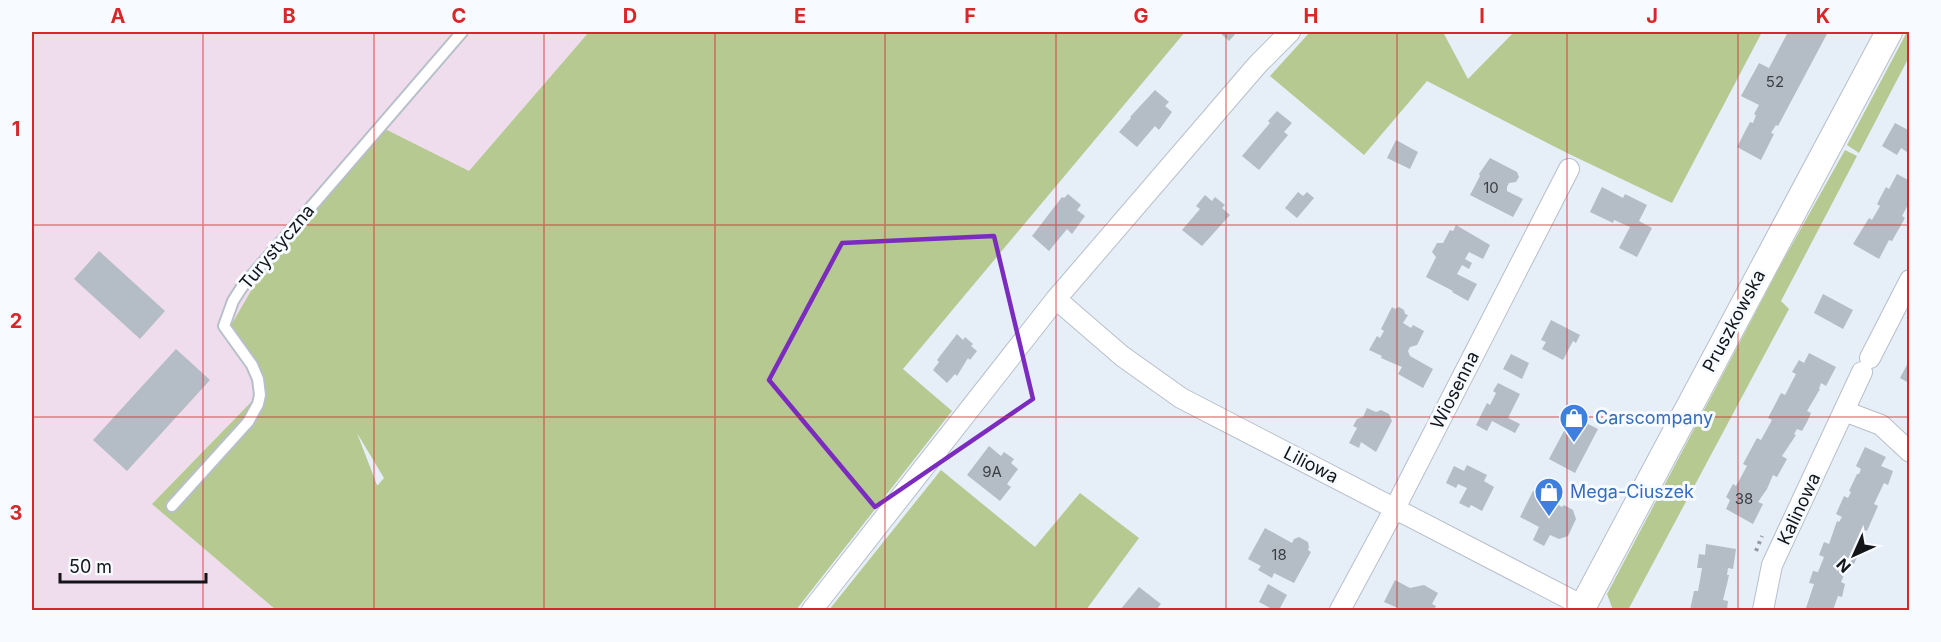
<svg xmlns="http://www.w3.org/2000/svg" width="1941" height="642" font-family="Inter,sans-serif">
	<rect width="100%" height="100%" fill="#e6eef8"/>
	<path fill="#efdded" d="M32 32H589L469 171 260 393 152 504 276 610H32Z"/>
	<path fill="#b5c991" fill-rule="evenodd" d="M589 32H1185L903 369 952 411 796 610H276L152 504 260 393 230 327 273 253 385 129 469 171ZM357 433 384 478 378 485H377Z
		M1310 32H1443L1468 79 1514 32H1762L1672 203 1567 153 1427 81 1364 155 1270 76Z
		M1907 32H1909V57L1859 153 1847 145Z
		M1845 150 1857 156 1781 301 1789 309 1628 610H1613L1607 594 1780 266Z
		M941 470 1035 547 1080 493 1139 538 1086 610H829Z"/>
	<path fill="#b4bcc6" d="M1219 32H1237L1229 41Z
		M1788 32H1828L1778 126 1776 125 1771 133 1774 134 1761 160 1737 147 1750 122 1753 123 1756 115 1754 114 1759 105 1741 96 1759 63 1769 68Z
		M1155 90 1169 102 1165 106 1172 112 1159 130 1155 126 1137 147 1119 132 1131 118 1130 117Z
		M1277 111 1292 123 1284 132 1288 135 1259 170 1242 156 1270 123 1268 121Z
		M1895 123 1910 131V154L1901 148 1897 155 1882 146Z
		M1396 140 1418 152 1410 169 1387 158Z
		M1490 158 1517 172 1519 177 1516 182 1509 183 1507 187V191L1523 199 1513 217 1470 195 1480 176 1479 174Z
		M1897 174 1910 181V201L1902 216 1905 218 1892 241 1889 240 1879 259 1853 244 1869 218 1872 220 1880 206 1877 204 1886 187 1889 189Z
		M1602 187 1623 198 1625 194 1647 205 1639 221 1652 228 1637 257 1619 248 1630 227 1614 220 1613 223 1590 212Z
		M1298 192 1303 196 1307 192 1314 198 1297 218 1285 208Z
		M1068 194 1081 205 1077 210 1085 216 1072 234 1067 229 1049 251 1032 236 1062 197 1064 198Z
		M1205 195 1212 201 1215 197 1225 205 1222 208 1230 215 1202 246 1182 230 1200 209 1196 206Z
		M1456 225 1490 245 1483 259 1469 252 1465 259 1472 263 1469 269 1462 265 1457 274 1477 284 1468 301 1452 292 1453 291 1426 277 1436 257 1432 252 1437 243H1443L1450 230 1453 231Z
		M99 251 165 311 140 339 74 279Z
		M1823 294 1853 310 1843 329 1814 313Z
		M1392 307 1395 309 1399 307 1404 310 1405 314 1408 315 1403 323 1411 328 1413 325 1424 331 1417 345 1410 347 1408 351 1410 356 1433 369 1423 388 1398 374 1402 367 1381 358 1382 356 1369 350 1377 336 1380 338 1384 331 1381 329Z
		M1551 320 1580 335 1576 343 1573 341 1563 360 1542 349 1546 342 1541 340Z
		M957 334 963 340 965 337 973 344 971 346 977 351 970 360 968 358 957 376 955 374 947 383 933 370 939 362 937 360Z
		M176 349 210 380 127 471 93 440Z
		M1809 353 1836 367 1826 386 1821 383 1819 389H1820L1807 411 1811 413 1807 422 1802 431 1797 429 1794 434 1796 435 1782 456 1787 459 1777 477 1773 475 1767 489 1758 502 1763 504 1753 524 1726 509 1730 500 1726 497 1733 484 1736 486 1747 466 1743 464 1757 438 1761 440 1772 420 1768 418 1781 393 1785 395 1796 374 1792 372 1799 360 1804 363Z
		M1511 354 1529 363 1522 379 1503 369Z
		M1910 359V381L1909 383 1900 378Z
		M1498 383 1520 394 1508 418 1520 424 1515 433 1492 421 1487 431 1476 425 1487 403 1490 405 1496 393 1493 391Z
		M1367 408 1376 412 1381 410 1389 414 1392 421 1376 452 1361 442 1359 448 1349 443 1357 428 1353 426 1357 419 1363 417Z
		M1572 416 1598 429 1575 473 1549 459Z
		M989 446 1001 456 1004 452 1014 459 1011 463 1018 469 1007 484 1011 487 1000 501 967 475Z
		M1865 447 1886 457 1881 466 1893 471 1888 485 1884 483 1874 504 1878 506 1867 531 1864 530 1855 551 1859 553 1853 566 1849 564 1841 582 1845 584 1842 597 1838 596 1833 610H1807L1806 608 1814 584 1809 583 1813 571 1818 572 1824 557 1819 555 1824 542 1829 544 1837 521 1839 522 1842 517 1836 514 1844 496 1848 498 1851 492 1849 491 1857 474H1859L1861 469 1856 466Z
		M1467 465 1487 475 1484 481 1494 487 1482 511 1471 505 1469 508 1459 503 1467 488 1458 484 1456 488 1446 483 1454 466 1464 471Z
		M1533 491 1562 507 1564 505 1573 510 1576 519 1568 536 1559 539 1550 535 1544 546 1533 540 1539 527 1520 517Z
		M1265 528 1292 543 1294 539 1299 537 1308 542 1309 547 1308 550 1311 552 1294 583 1274 573 1272 578 1258 570 1261 566 1248 559Z
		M1706 544 1736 549 1733 569 1728 568 1727 575H1729L1727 584 1723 600 1728 601 1727 610H1690L1694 591H1698L1700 580 1702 568H1697L1699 554 1705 555Z
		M1395 580 1410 588 1424 585 1438 593 1432 604 1436 606 1434 610H1402L1384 602Z
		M1268 584 1287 595 1279 610H1274L1259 602Z
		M1139 587 1161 604 1156 610H1120Z"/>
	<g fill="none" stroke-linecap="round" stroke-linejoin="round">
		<g stroke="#b7bfc9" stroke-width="14">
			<path id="service" d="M172 506 248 422 258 404 260 395 258 379 252 365 224 326 233 301 242 287 462 32"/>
		</g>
		<g stroke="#b7bfc9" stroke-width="22">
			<path id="minor" d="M1056 299 1122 356 1181 398 1583 606
				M1870 358 1910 280
				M1844 411 1881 425 1910 452
				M812 610 1056 299 1258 64 1290 32
				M1340 610 1395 508 1569 169
				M1763 610 1772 565 1862 372"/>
		</g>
		<g stroke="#b7bfc9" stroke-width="28">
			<path id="tertiary" d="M1581 610 1889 32"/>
		</g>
		<path stroke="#959aa2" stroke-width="4" stroke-dasharray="3 4.5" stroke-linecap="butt" d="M1756 551 1762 536"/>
		<use href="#service" stroke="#fff" stroke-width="10"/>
		<use href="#minor" stroke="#fff" stroke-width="20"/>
		<use href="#tertiary" stroke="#fff" stroke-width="26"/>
	</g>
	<path fill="none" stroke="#7b2cbf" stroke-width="4.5" stroke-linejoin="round" d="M994 236 1033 399 875 507 769 380 842 243Z"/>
	<path fill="none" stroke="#d62828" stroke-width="1.5" stroke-opacity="0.55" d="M203 32V610M374 32V610M544 32V610M715 32V610M885 32V610M1056 32V610M1226 32V610M1397 32V610M1567 32V610M1738 32V610M32 225H1910M32 417H1910"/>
	<defs>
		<g id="shop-pin" transform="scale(1.5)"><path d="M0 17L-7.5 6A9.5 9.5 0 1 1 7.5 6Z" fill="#3f7fe0" stroke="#f7fbff"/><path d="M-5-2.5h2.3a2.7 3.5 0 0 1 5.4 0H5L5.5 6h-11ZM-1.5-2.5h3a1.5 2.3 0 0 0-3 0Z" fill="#fff"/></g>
	</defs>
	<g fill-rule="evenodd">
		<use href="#shop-pin" x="1574" y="418"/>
		<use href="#shop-pin" x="1549" y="492"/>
	</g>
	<g text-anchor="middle" stroke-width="6" stroke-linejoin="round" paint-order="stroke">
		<g font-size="15" fill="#3b3f44">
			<text x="1775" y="87">52</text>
			<text x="1491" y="193">10</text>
			<text x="992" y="477">9A</text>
			<text x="1744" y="504">38</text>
			<text x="1279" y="560">18</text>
		</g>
		<g font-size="18" fill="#131519" stroke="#f7fbff">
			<text transform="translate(277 247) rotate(-50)" y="6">Turystyczna</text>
			<text transform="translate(1734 321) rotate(-62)" y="6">Pruszkowska</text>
			<text transform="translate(1455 390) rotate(-63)" y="6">Wiosenna</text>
			<text transform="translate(1311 465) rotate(27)" y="6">Liliowa</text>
			<text transform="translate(1799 509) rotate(-65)" y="6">Kalinowa</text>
		</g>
		<g font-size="18" fill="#366cbe" stroke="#f7fbff" text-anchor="start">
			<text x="1595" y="424">Carscompany</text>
			<text x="1570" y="498">Mega-Ciuszek</text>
		</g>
	</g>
	<rect width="1941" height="642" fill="none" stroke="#f7fbff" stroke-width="66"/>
	<g transform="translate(1854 555) rotate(225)" stroke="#f7fbff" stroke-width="4.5" paint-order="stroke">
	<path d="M0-4.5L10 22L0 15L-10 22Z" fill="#131519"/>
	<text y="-9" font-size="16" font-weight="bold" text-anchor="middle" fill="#131519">N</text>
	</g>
	<path d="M60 573v9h146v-9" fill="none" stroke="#131519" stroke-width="3"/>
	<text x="69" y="573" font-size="18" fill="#131519" stroke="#f7fbff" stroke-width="4.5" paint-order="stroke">50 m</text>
	<rect x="33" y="33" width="1875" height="576" fill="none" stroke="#d62828" stroke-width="2"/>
	<g font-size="20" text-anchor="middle" font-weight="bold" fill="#d62828">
		<text x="118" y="23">A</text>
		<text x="289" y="23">B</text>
		<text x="459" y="23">C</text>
		<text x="630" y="23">D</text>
		<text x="800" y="23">E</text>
		<text x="970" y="23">F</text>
		<text x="1141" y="23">G</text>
		<text x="1311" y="23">H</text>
		<text x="1482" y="23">I</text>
		<text x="1652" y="23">J</text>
		<text x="1823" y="23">K</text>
		<text x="16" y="136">1</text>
		<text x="16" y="328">2</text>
		<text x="16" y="520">3</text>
	</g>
</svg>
